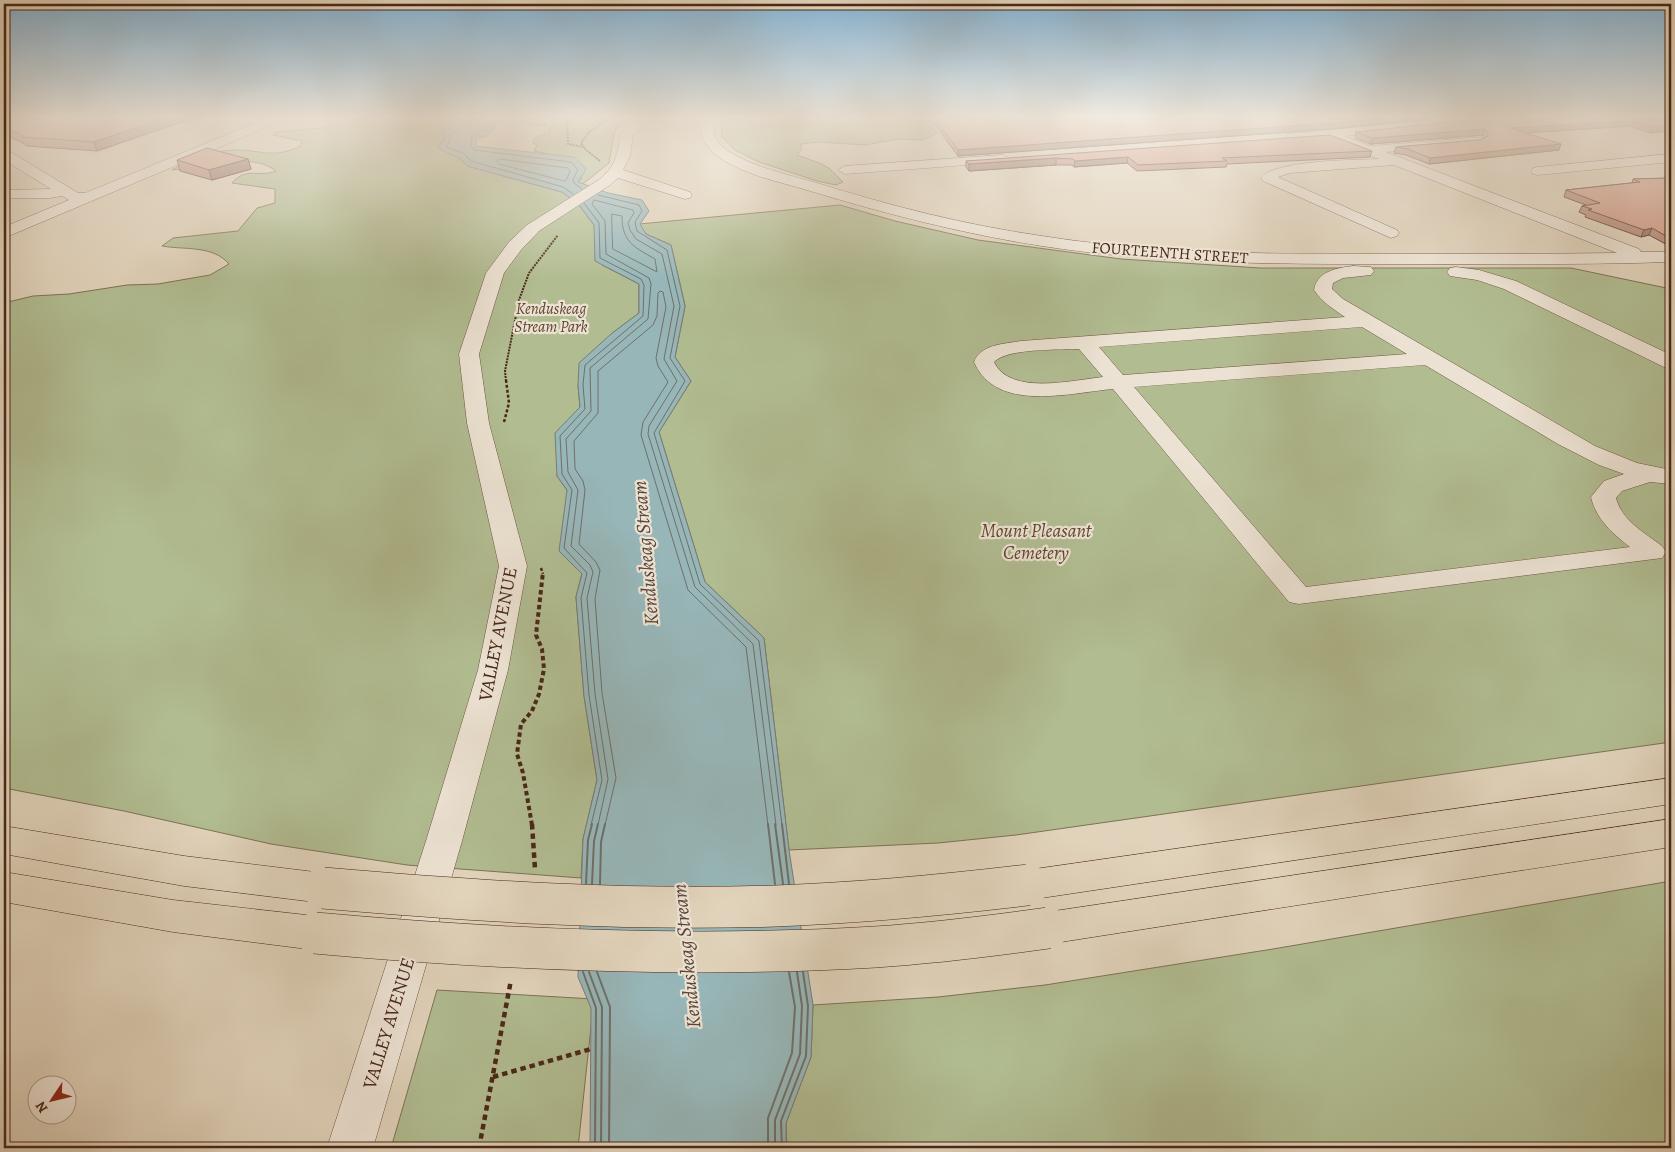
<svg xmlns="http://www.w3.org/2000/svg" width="1675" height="1152" font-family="Alegreya,serif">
	<rect width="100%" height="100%" fill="#e1d3bb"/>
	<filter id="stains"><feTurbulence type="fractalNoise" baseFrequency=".004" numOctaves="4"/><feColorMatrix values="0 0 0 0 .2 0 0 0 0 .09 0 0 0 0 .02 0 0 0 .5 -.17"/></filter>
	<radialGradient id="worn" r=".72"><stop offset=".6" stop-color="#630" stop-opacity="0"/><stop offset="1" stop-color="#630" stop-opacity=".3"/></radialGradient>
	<path fill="#b1bc91" stroke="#7e7254" d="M347 119H472L442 131 446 137 438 147C449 155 459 155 467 166L562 192 579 205 594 225 602 265 639 284V313L611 334 578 385 580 407 557 476 567 490 582 573 576 597 584 696 597 780 583 839 581 878 407 865 271 844 124 811 4 788V328L7 325 4 320V303L33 296 69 294 127 285 158 284 210 275 229 264C213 245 184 250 162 246L173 238 238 231 257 208 275 203V189L232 183C247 166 258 178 276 171 251 151 202 167 172 170 188 160 212 151 232 150 262 149 270 160 301 146L302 141 273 135 275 132 323 128Z
		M519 119H632L616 129 614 133 609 163 583 184 575 182 581 179 580 164 577 160 534 151 537 145 533 143C533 135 543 135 549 133L550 127 555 121 545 120 546 126 532 125 519 121Z
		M721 119H923L938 133 923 140 899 139 865 145 819 142 801 144V150L797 155 822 164 830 169 843 182 836 185 817 181 759 162 735 150 722 137Z
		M840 205 895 221 978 240 1121 259 1260 268H1571L1671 289V742L1016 835 938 843 789 850 764 638 705 582 659 432 691 381 675 357 685 306 671 245 646 234 639 224Z
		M1671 881V1148H787L786 1123 811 1057 813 1005 938 997 1045 985 1273 949Z
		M437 990 594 999 578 1148H391Z"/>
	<path fill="#97b6b8" stroke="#787d78" d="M472 119H514L496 125 487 136 476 139V146L574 157 586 169 578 182 608 193 642 200 649 211 640 224 646 234 671 245 685 306 675 357 691 381 659 432 705 582 764 638 789 850 813 1005 811 1057 786 1123V1148H590L591 1008 578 977 583 839 597 780 584 696 576 597 582 574 559 551 567 490 557 476 555 433 580 407 578 385 579 363 611 334 639 313V284L595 261 594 225 579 205 562 192 467 166C459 155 449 155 438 148L445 137 442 131Z"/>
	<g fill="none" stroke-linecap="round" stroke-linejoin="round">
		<path stroke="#706f68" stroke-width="1" d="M472 119 469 125 451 133 447 148 463 153 471 161 563 187 573 194
			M499 119C487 124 487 131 472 136L471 146 474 150 571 162 578 170 573 179 574 183 582 189
			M500 159 568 168 570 171 567 179 564 181 499 164 497 161Z
			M598 195 639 205 642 211 635 222 637 231 667 250 680 306 670 358 685 381 654 433 700 584 759 641 782 825
			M584 203 599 223 600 258 641 279 644 285 643 316 585 365 583 385 585 409 560 436 562 474 572 490 564 548 587 573 581 598 589 695 602 780 591 825
			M612 214 622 216C622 242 634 247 655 259L657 272 613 249Z
			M598 825 608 779 595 694 587 598 593 572 590 565 571 546 578 490 568 472 566 439 591 411 590 368 648 319 651 284 649 278 606 254 605 221 592 204 594 200 633 210 634 213 628 223 630 230 636 239 662 254 674 306 664 359 677 381 649 426 648 434 695 587 753 644 776 825
			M605 825 616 778 602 693 595 599 600 570 596 562 579 544 585 490 583 481 575 469 574 441 598 413V371L653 325 657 316 658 293 660 291 663 292 666 307 656 358 658 366 668 382 643 422 641 435 688 590 746 647 768 825"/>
		<path stroke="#706f68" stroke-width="2" d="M768 824 775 884
			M775 824 783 884
			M782 824 789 884
			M586 884 588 840 592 824
			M592 884 594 841 598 824
			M600 884 601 842 605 824
			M583 972 596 1008 595 1148
			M589 972 602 1007 601 1148
			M597 972 610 1007 609 1148
			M768 1148V1118L792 1053 795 1007 789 972
			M775 1148V1120L800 1054 802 1006 797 972
			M782 1148 781 1121 806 1056 808 1006 803 972"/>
		<g stroke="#705340" stroke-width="1">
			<path id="minor" d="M265 119H281L279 122 4 238V227L69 200 62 196 50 198H4V190L51 189 4 160V150L9 151 78 193H85Z
				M637 119H651L633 135 630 156 623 170 690 192 692 195 690 198 685 199 618 178 610 185 539 231 521 250 504 273 479 354 489 423 527 566 508 670 462 841 373 1148H327L426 841 478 670 499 566 467 423 459 354 486 273 509 242 527 225 600 179C605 174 610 170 613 164 623 143 614 132 637 119Z
				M702 119H714C714 124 713 132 715 137 725 161 793 176 817 183 891 206 965 225 1042 236 1149 253 1258 254 1367 254 1451 254 1534 254 1617 253L1394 165 1290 173 1278 177 1397 230 1399 233 1397 236 1391 238 1263 181 1261 178C1274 160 1354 160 1379 159L1333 141 1332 137 1293 141 1288 140 1287 137 1288 134 1441 119H1482L1480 122 1476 123 1344 136 1370 146 1483 137 1485 140 1478 144 1386 152 1639 249 1641 252H1671V262C1578 265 1485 264 1392 264 1275 264 1158 264 1042 246 964 234 886 214 810 191 779 181 719 171 703 139 700 133 702 126 702 119Z
				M1671 154V162L1538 175 1533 174 1531 171 1533 168 1538 167Z
				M1003 155 1010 159 1008 162 845 174 838 170 845 166Z
				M1353 266 1371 267 1374 271 1371 275 1343 278 1333 283 1332 289 1343 299 1595 446 1637 463 1671 470V484L1650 482 1622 491 1616 498C1622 521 1645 533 1662 546L1666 552 1662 558 1299 604 1289 602 1113 389C1069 393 996 413 974 362 981 344 1004 344 1021 341L1345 317C1333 309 1322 302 1314 290 1317 271 1337 268 1353 266ZM1362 327 1407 354 1123 375 1099 347ZM1079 349 1103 377C1073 380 1010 396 994 362 1008 348 1059 350 1079 349ZM1425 365 1558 444 1599 465 1624 474 1604 481 1591 497C1596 519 1612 533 1630 547L1306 587 1134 387Z
				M1456 267 1479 270 1516 281 1671 355V369L1664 367 1504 289 1477 280 1450 276 1447 272 1450 268Z"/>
		</g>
		<g stroke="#4a2817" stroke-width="1">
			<path id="highway" d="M1671 778V804L1028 900 1015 896 1009 885 1015 874 1028 870Z
				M1671 819V847L1048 944 1034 940 1028 928 1034 916 1048 912Z
				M4 826 184 856 323 873 336 877 342 888 336 899 323 903 184 886 4 854Z
				M4 872 173 900 315 916 329 921 335 933 329 945 315 950 173 932 4 902Z"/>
		</g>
		<path stroke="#4a2817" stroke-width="2" stroke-dasharray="2 1" stroke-linecap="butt" d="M567 119 568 144 583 147
			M568 122 572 119
			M600 161 586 150 581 143 589 132 608 119
			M506 381 505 371 519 300 529 273 558 235"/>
		<path stroke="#4a2817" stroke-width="2.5" stroke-dasharray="3 2" stroke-linecap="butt" d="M504 422 509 403 506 380
			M541 568 543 574"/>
		<path stroke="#4a2817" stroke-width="4" stroke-dasharray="4.5 3" stroke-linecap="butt" d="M532 825 523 773 517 754 521 724 532 711 539 694 544 669 542 649 536 635 543 572"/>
		<path stroke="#4a2817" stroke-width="4.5" stroke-dasharray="5.5 4" stroke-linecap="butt" d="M532 824 535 869
			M493 1077 591 1049
			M479 1148 511 980"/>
		<use href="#minor" fill="#ece2d3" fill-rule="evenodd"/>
		<use href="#highway" fill="#e1d3bb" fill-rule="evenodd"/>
		<g stroke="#4a2817" stroke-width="42" stroke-linecap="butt">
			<path id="highway-bridge" d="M323 888C474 901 625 911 776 906 860 903 944 895 1028 885
				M315 933C501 950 688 958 875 947 933 943 991 936 1048 928"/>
		</g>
		<use href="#highway-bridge" stroke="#e1d3bb" stroke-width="41"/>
	</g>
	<path fill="#b27e6c" stroke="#4a2817" d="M4 119 50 123 190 119 97 151 26 146 25 144 4 134Z
		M928 119H1430L1331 129 958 156 939 130Z
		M1671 119 1650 133 1630 126 1525 133 1559 150 1429 164 1406 155 1394 153 1396 147 1480 140 1485 137 1483 135 1370 144 1355 138 1356 132Z
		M1372 151 1370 157 1227 164 1226 167 1137 171 1127 163 1074 167 1072 165H1056L969 171 966 167V161Z
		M248 159 251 169 212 180 180 171 177 160Z
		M1671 178V247L1649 235 1641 237 1585 217 1586 215 1579 212 1582 206 1586 205 1564 197 1566 190 1632 183 1633 179Z"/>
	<path fill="#916658" stroke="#4a2817" d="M162 119H190L97 151 94 142Z
		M1378 119H1430L1331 129 958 156V150Z
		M1632 121 1630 126 1508 134 1510 128Z
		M1671 126V131L1650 133 1652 127Z
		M1485 129 1483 135 1370 144 1372 138Z
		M1561 144 1559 150 1429 164 1430 158Z
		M1128 157 1127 163 1074 167 1075 161Z
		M1056 158V165L969 171V164Z
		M248 159 251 169 212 180 209 170Z
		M1652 228 1649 235 1641 237 1644 230Z"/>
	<path fill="#cf927d" stroke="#4a2817" d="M4 119H43L50 123 60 119H162L94 142 22 137 24 136 4 127Z
		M934 119H1378L1332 123 958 150 939 124Z
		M1478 119H1671V126L1652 127 1632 121 1510 128 1561 144 1430 158 1408 149 1396 147 1480 140 1488 136V133L1485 129 1372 138 1356 132Z
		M1330 135 1372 151 1222 158 1227 161 1138 165 1128 157 1075 161 1073 159 1056 158 969 164 966 161Z
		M207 148 248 159 209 170 177 160Z
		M1671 178V239L1652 228 1644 230 1588 210 1592 209 1582 206 1600 203 1566 190 1640 182 1633 179Z"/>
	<linearGradient id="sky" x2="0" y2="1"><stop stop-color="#87b5d5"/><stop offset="0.42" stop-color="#f2ebe0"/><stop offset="1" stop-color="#f2ebe0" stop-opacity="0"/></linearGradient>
	<rect width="1675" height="280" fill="url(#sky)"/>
	<g text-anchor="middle" stroke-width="4.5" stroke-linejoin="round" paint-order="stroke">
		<g font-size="16" fill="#4a2817" stroke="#ece2d3">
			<text transform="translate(1170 252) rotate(4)" y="6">FOURTEENTH STREET</text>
		</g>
		<g font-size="16" font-style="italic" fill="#5f462f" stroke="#ece2d3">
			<text x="551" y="314">Kenduskeag<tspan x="551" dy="18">Stream Park</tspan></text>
		</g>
		<g font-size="19" font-style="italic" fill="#5f462f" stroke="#ece2d3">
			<text x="1036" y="537">Mount Pleasant<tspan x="1036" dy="22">Cemetery</tspan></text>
		</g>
		<g font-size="19" fill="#4a2817" stroke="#ece2d3">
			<text transform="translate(497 634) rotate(-79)" y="7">VALLEY AVENUE</text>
			<text transform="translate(388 1023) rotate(-73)" y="7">VALLEY AVENUE</text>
		</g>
		<g font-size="20" font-style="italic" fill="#594437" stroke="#ece2d3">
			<text transform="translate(645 553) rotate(-95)" y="7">Kenduskeag Stream</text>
			<text transform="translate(686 956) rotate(-96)" y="7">Kenduskeag Stream</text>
		</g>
	</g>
	<rect width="1675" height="1152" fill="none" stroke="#e1d3bb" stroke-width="20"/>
	<rect x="5" y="5" width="1665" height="1142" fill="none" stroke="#4a2817" stroke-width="2.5"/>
	<rect x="10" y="10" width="1655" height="1132" fill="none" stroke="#4a2817"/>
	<g transform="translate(52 1100) rotate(235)"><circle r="24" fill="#ece2d3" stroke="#ab9888"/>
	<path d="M0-4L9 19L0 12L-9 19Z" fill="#8f2418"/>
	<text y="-8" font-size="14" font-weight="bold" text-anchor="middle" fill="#4a2817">N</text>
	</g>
	<rect width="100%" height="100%" filter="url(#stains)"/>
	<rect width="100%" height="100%" fill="url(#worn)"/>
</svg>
